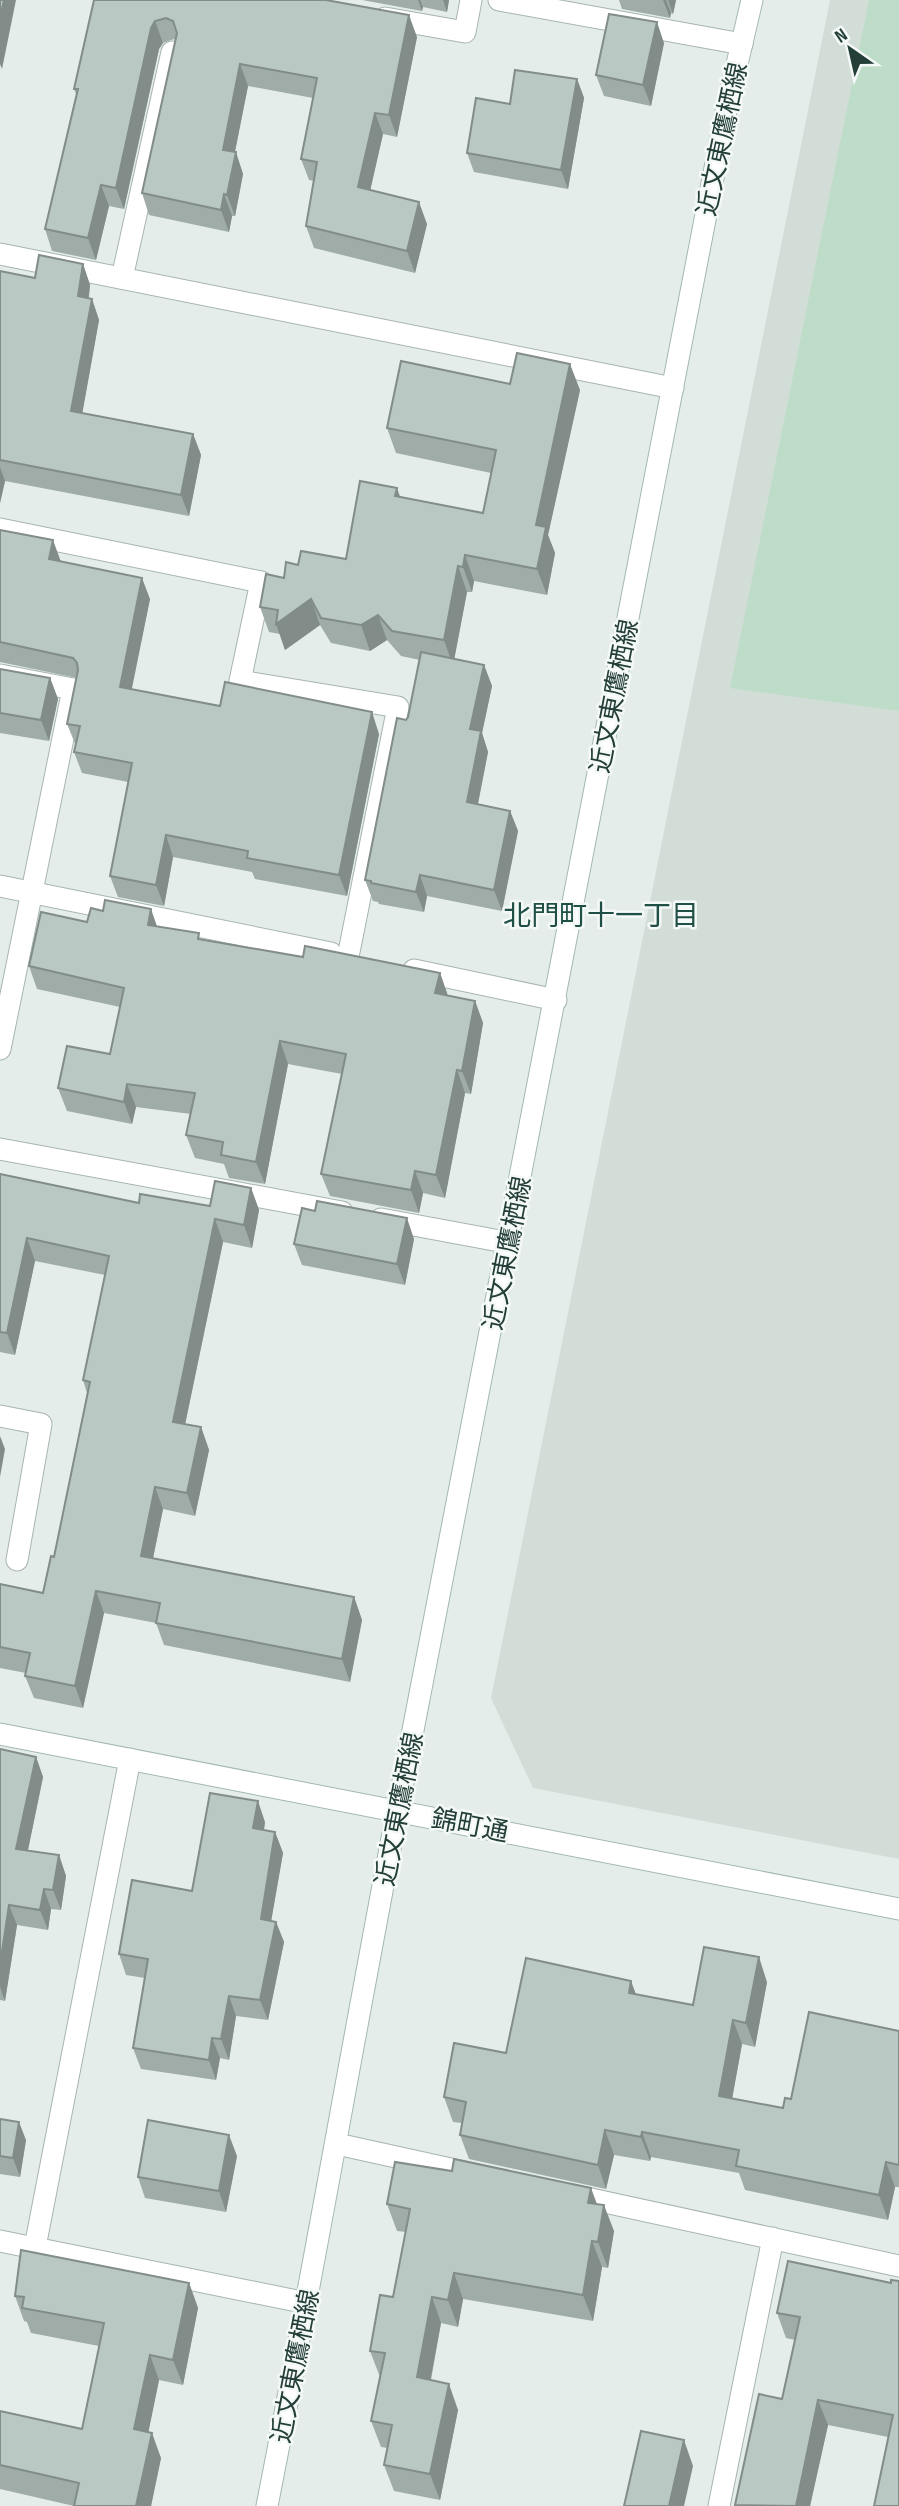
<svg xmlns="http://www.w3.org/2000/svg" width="899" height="2506" font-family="'Sofia Sans Condensed','Noto Sans JP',sans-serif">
	<rect width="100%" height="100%" fill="#e4ede9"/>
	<path fill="#d2ddd8" d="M830 0H899V1859L533 1788 491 1698Z"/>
	<path fill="#beddc8" d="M869 0H899V711L730 688Z"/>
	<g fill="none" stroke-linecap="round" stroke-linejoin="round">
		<g stroke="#a7b5b0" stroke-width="23">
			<path id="lane" d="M499 0 742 44
				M385 18 465 32 471 0
				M122 278 172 52
				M261 582 240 681 398 707 348 957"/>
		</g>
		<g stroke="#a7b5b0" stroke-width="23">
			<path id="street" d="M0 254 673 388
				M0 529 261 582
				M0 675 73 689 0 1049
				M0 886 331 953
				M414 970 556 1000
				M0 1149 342 1212
				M381 1219 510 1243
				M0 1416 41 1424 17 1560
				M337 2144 478 2175
				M568 2194 899 2266
				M0 2241 307 2303
				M35 2247 130 1759
				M719 2506 773 2238"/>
		</g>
		<g stroke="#a3b8b2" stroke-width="23">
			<path id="secondary" d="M0 1734 899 1909
				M267 2506C313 2274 353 2040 398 1807 510 1242 617 676 726 111L752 0"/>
		</g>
		<use href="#lane" stroke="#fff" stroke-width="21"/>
		<use href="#street" stroke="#fff" stroke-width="21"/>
		<use href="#secondary" stroke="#fff" stroke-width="21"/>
	</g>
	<path fill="#9faca7" d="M94 0 417 37 397 137 383 134 370 190 427 224 415 273 314 248 306 226 314 181 309 180 301 159 313 98 248 86 235 152 243 174 235 216H232L229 232 149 215 142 193 176 40 174 39 163 43 159 49 124 209 109 206 96 260 52 251 45 229 76 94 74 89Z
		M362 0H449L447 12 423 7 422 11Z
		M619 0H676L673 14 671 13 670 18 622 9Z
		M664 43 651 106 604 96 596 75Z
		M577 79 584 98 568 189 474 172 467 153 510 104Z
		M83 264 90 285 89 298 92 299 99 320 82 413 193 434 201 455 189 516 5 481 0 503V271L35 278Z
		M510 384 580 390 548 535 555 553 547 595 474 581 472 592H467L454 659 484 665 492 686 482 733 488 752 478 804 510 811 518 831 502 911 427 896 424 912 379 904 378 902 373 901 365 880 406 720 408 717 420 660 401 656 387 640 370 651 331 643 320 625 285 650 280 634 269 632 260 607 284 578 298 565 346 559 400 497 483 513 491 473 396 453 387 428Z
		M0 530 61 562 150 599 131 689 220 706 379 734 347 896 255 879 252 872 173 857 164 906 118 897 110 876 128 782 82 773 74 752 76 746 67 724 77 678 0 662Z
		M0 669 50 678 58 699 49 741 0 733Z
		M87 922 157 926 201 940 303 957 440 973 448 996 475 1001 483 1023 471 1094 465 1093 445 1198 423 1193 419 1213 330 1196 321 1174 342 1074 288 1064 265 1184 229 1178 224 1164 195 1158 186 1135 191 1114 136 1107 132 1124 67 1111 58 1088 110 1054 120 1007 37 989 29 966Z
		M0 1174 139 1203 210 1206 251 1188 259 1210 252 1248 223 1242 185 1424 201 1427 209 1450 195 1516 163 1509 153 1558 354 1597 362 1620 350 1682 164 1645 156 1623 104 1613 83 1708 34 1698 25 1676 26 1673 0 1668V1584L43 1593 54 1557 87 1393 83 1380 105 1275 35 1261 15 1355 0 1352Z
		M414 1239 405 1285 302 1265 294 1244Z
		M0 1749 36 1757 43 1777 28 1850 59 1855 66 1876 61 1910 51 1909 48 1930 17 1925 5 2001 0 2000Z
		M265 1822 264 1830 275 1832 283 1853 271 1921 276 1922 284 1942 268 2020 236 2016 229 2060 220 2058 216 2080 141 2069 133 2048 145 1978 126 1975 119 1954 192 1891Z
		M767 1982 755 2047 742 2044 732 2099 783 2108 791 2099 899 2031V2187H895L888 2220 745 2190 739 2173 651 2157 650 2161 614 2155 606 2189 469 2159 460 2135 462 2123 453 2122 444 2097 506 2053 636 1994 693 2005Z
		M0 2119 26 2140 20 2177 0 2174Z
		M237 2156 226 2212 145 2198 138 2177Z
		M387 2204H597L614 2231 608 2268 602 2267 593 2321 463 2299 458 2327 441 2323 431 2380 458 2410 440 2500 394 2491 384 2465 388 2448 381 2447 371 2421 380 2377 370 2351 393 2297 406 2232 397 2231Z
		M189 2283 198 2308 183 2385 159 2380 148 2432 161 2458 151 2506H74L0 2489V2411L82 2429 99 2346 31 2333 27 2322 24 2321 15 2296Z
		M891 2283 899 2506 888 2437 828 2425 810 2506H735L782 2399 795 2340 786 2338 777 2313Z"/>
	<path fill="#828c88" d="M4 0H16L2 69 0 64V18Z
		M418 0H420L423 7 422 11Z
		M443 0H449L447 12Z
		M663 0H666L671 13 670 18Z
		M668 0H676L673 14Z
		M409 15 417 37 397 137 389 115Z
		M155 21 163 43 159 49 124 209 116 188 151 28Z
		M657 22 664 43 651 106 643 85Z
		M240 64 248 86 231 171 223 150Z
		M577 79 584 98 568 189 561 170Z
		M375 113 383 134 366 209 358 187Z
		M236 152 243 174 235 216 227 195Z
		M101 185 109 206 96 260 88 238Z
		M224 194 232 216 229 232 221 210Z
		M419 202 427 224 415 273 407 251Z
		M83 264 90 285 86 318 78 296Z
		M92 299 99 320 79 432 71 411Z
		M570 364 580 390 548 535 555 553 547 595 537 569 536 525Z
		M193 434 201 455 189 516 181 495Z
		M0 467 5 481 0 503Z
		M397 488 406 514 395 496Z
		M53 540 61 562 49 559Z
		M465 555 474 581 472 592 463 567Z
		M458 566 467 592 453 666 444 640Z
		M142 578 150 599 128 708 120 687Z
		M311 599 320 625 285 650 276 624Z
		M378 615 387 640 370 651 361 625Z
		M484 665 492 686 482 733 488 752 474 823 467 802 470 729Z
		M50 678 58 699 49 741 41 720Z
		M372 712 379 734 347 896 339 875Z
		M510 811 518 831 502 911 494 890Z
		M166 835 173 857 164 906 156 885Z
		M420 875 427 896 424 912 416 892Z
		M151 909 159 932 148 925Z
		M440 973 448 996 435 993Z
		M475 1001 483 1023 471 1094 462 1071Z
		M280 1041 288 1064 265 1184 256 1162Z
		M457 1070 465 1093 445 1198 436 1175Z
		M127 1084 136 1107 132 1124 124 1102Z
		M415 1171 423 1193 419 1213 411 1190Z
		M251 1188 259 1210 252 1248 244 1225Z
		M407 1218 414 1239 405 1285 397 1264Z
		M215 1219 223 1242 181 1444 173 1422Z
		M27 1238 35 1261 15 1355 7 1333Z
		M201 1427 209 1450 195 1516 187 1493Z
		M0 1436 5 1449 0 1477Z
		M155 1487 163 1509 149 1578 141 1556Z
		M96 1591 104 1613 83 1708 75 1686Z
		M354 1597 362 1620 350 1682 342 1659Z
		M36 1757 43 1777 24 1869 16 1849Z
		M258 1801 265 1822 261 1848 253 1828Z
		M275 1832 283 1853 268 1939 261 1919Z
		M59 1855 66 1876 61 1910 53 1890Z
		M44 1889 51 1909 48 1930 40 1910Z
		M9 1905 17 1925 5 2001 0 1987V1965Z
		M276 1922 284 1942 268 2020 260 2000Z
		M759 1957 767 1982 755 2047 746 2023Z
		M631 1981 640 2005 629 1993Z
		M229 1996 236 2016 229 2060 221 2039Z
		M733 2020 742 2044 728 2121 719 2096Z
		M212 2038 220 2058 216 2080 209 2060Z
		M19 2122 26 2140 20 2177 13 2158Z
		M605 2130 614 2155 606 2189 598 2165Z
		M642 2132 651 2157 650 2161 641 2137Z
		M229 2135 237 2156 226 2212 219 2191Z
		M886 2162 895 2187 888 2220 879 2195Z
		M591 2188 601 2215 588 2203Z
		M604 2205 614 2231 608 2268 598 2242Z
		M592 2241 602 2267 593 2321 583 2295Z
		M454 2273 463 2299 458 2327 448 2300Z
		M189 2283 198 2308 183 2385 173 2360Z
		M432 2297 441 2323 426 2403 417 2377Z
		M150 2355 159 2380 144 2454 134 2429Z
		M449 2384 458 2410 440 2500 430 2474Z
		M818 2400 828 2425 810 2506H796Z
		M152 2433 161 2458 151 2506H136Z
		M684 2440 693 2466 684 2506H669Z"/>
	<path fill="#b9c8c2" stroke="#828c88" stroke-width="2" d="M0 0H4L0 18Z
		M94 0H326L409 15 389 115 375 113 358 187 419 202 407 251 306 226 317 162 301 159 317 78 240 64 223 150 236 152 227 195 224 194 221 210 142 193 177 33 173 21 166 18 155 21 151 28 116 188 101 185 88 238 45 229 78 89H74Z
		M609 14 657 22 643 85 596 75Z
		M515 70 577 79 561 170 467 153 476 98 510 104Z
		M39 255 83 264 78 296 92 299 71 411 193 434 181 495 0 460V271L35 278Z
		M517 353 570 364 536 525 546 527 537 569 465 555 463 567 458 566 444 640 392 631 378 615 361 625 321 618 311 599 276 624 278 610 260 607 266 574 284 578 286 562 298 565 301 551 346 559 360 481 397 488 395 496 483 513 496 450 387 428 401 361 510 384Z
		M0 530 53 540 49 559 142 578 120 687 220 706 225 682 372 712 339 875 247 858 248 851 166 835 156 885 110 876 132 763 74 752 80 726 67 724 78 670 77 663 73 658 0 642Z
		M421 652 484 665 470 729 481 731 467 802 510 811 494 890 420 875 416 892 371 883V881L365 880 397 718 406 720 408 717Z
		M0 669 50 678 41 720 0 713Z
		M105 900 151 909 148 925 199 933 198 939 303 957 305 946 440 973 435 993 475 1001 462 1071 457 1070 436 1175 415 1171 411 1190 321 1174 346 1054 280 1041 256 1162 221 1155 223 1142 186 1135 195 1093 127 1084 124 1102 58 1088 67 1046 110 1054 124 988 29 966 41 912 87 922 91 908 103 911Z
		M0 1174 139 1203 140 1194 210 1206 215 1181 251 1188 244 1225 215 1219 173 1422 201 1427 187 1493 155 1487 141 1556 354 1597 342 1659 156 1623 160 1603 96 1591 75 1686 25 1676 30 1653 0 1647V1584L43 1593 51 1556 54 1557 90 1382 83 1380 109 1256 27 1238 7 1333 0 1332Z
		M317 1201 407 1218 397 1264 294 1244 302 1208 315 1211Z
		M0 1749 36 1757 16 1849 59 1855 53 1890 44 1889 40 1910 9 1905 0 1965Z
		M210 1793 258 1801 253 1828 275 1832 261 1919 276 1922 260 2000 229 1996 221 2039 212 2038 209 2060 133 2048 148 1959 119 1954 132 1880 192 1891Z
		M704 1947 759 1957 746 2023 733 2020 719 2096 783 2108 785 2098 791 2099 809 2012 899 2031V2165L886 2162 879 2195 736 2166 739 2150 642 2132 641 2137 605 2130 598 2165 460 2135 466 2102 444 2097 454 2043 506 2053 526 1958 631 1981 629 1993 693 2005Z
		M0 2119 19 2122 13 2158 0 2156Z
		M148 2120 229 2135 219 2191 138 2177Z
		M454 2159 591 2188 588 2203 604 2205 598 2242 592 2241 583 2295 454 2273 448 2300 432 2297 417 2377 449 2384 430 2474 384 2465 392 2425 371 2421 385 2353 370 2351 380 2295 393 2297 410 2209 387 2204 395 2162 452 2171Z
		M21 2250 189 2283 173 2360 150 2355 134 2429 152 2433 136 2506H74L79 2483 0 2465V2411L82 2429 104 2323 22 2308 24 2297 15 2296Z
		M788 2261 891 2283V2280L899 2281V2506H874L893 2415 818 2400 796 2506 735 2505 759 2394 782 2399 800 2317 777 2313Z
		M641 2431 684 2440 669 2506H624Z"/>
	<g text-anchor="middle" stroke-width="5" stroke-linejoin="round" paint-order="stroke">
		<g font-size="26" fill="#243e38" stroke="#f4f9f7">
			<text transform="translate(722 139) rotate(-78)" y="9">近文東鷹栖線</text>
			<text transform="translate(614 696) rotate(-79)" y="9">近文東鷹栖線</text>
			<text transform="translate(507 1253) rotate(-79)" y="9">近文東鷹栖線</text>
			<text transform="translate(399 1809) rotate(-79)" y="9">近文東鷹栖線</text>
			<text transform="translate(470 1825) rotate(11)" y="9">錦町通</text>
			<text transform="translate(295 2366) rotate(-79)" y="9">近文東鷹栖線</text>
		</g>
		<g font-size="28" fill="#204f46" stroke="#f4f9f7">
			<text x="601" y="925">北門町十一丁目</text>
		</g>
	</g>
	<g transform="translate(850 49) rotate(326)" stroke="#f4f9f7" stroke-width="5" paint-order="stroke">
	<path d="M0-5L12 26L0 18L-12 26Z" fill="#243e38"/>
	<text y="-10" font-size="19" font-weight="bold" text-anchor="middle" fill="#243e38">N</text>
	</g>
</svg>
